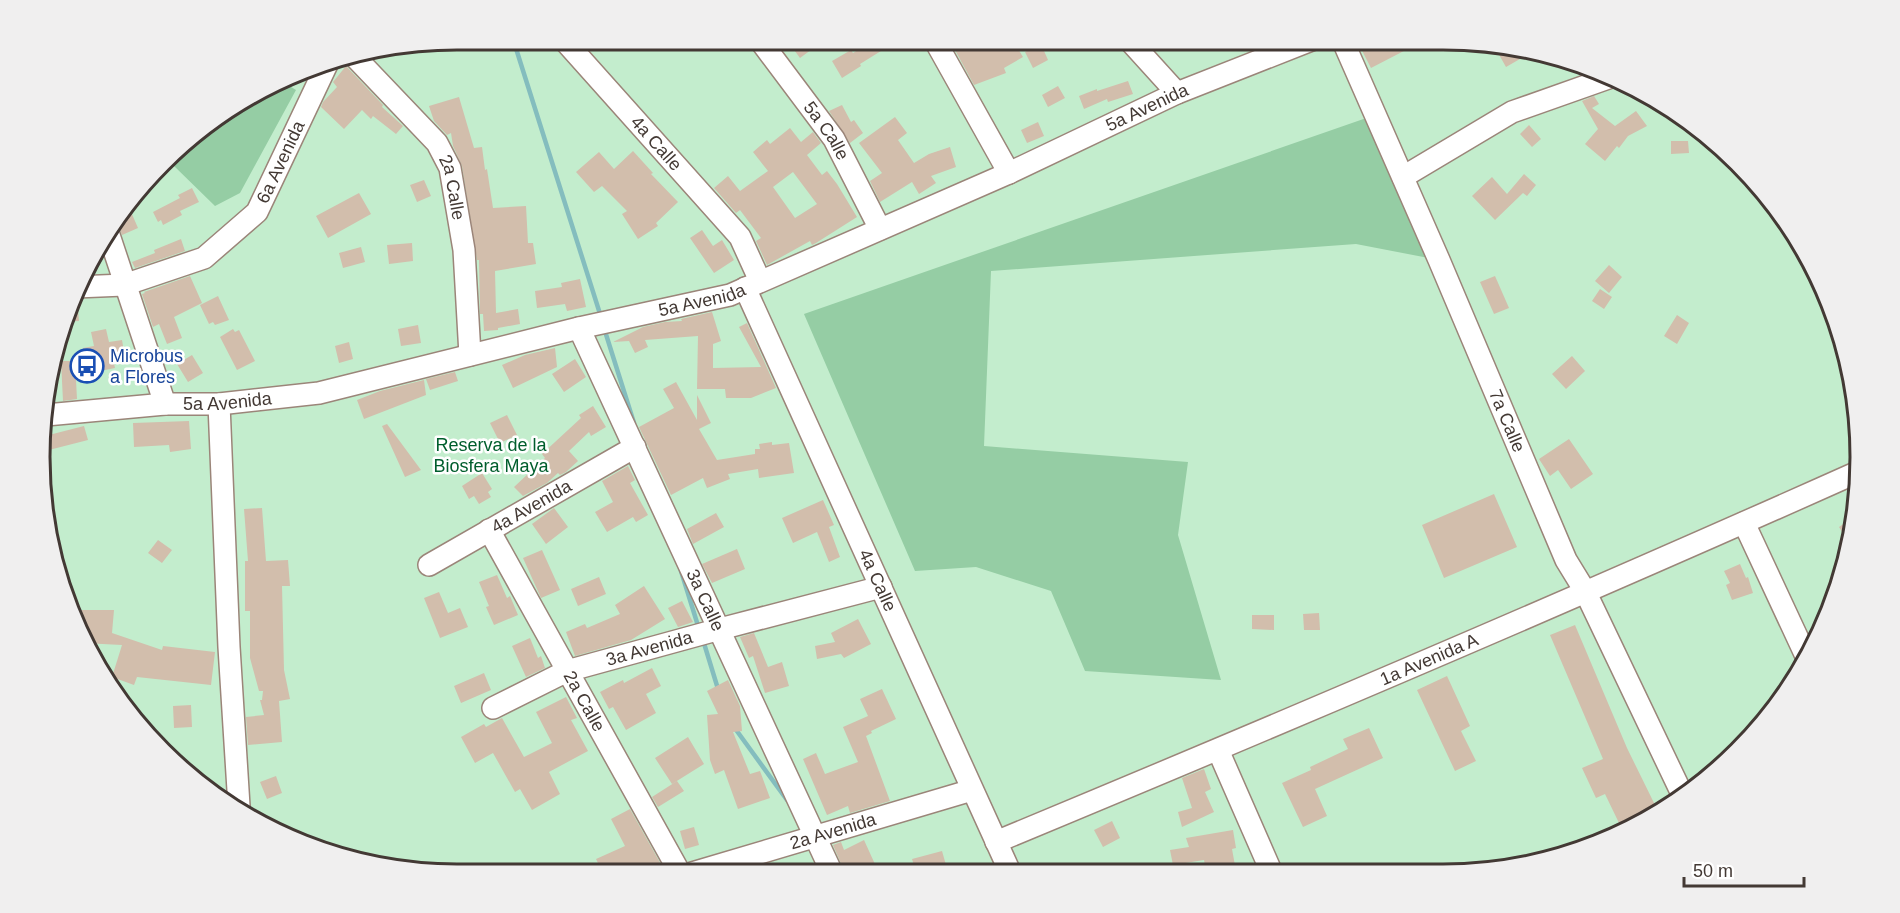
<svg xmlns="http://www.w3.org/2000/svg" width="1900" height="913" font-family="Arial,sans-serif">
	<rect width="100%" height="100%" fill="#fbfbfb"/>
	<path fill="#c3edcd" d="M457 39H1444L1525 47 1604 71 1676 110 1739 162 1791 225 1829 297 1853 375 1861 457 1853 538 1829 617 1775 710 1698 788 1604 842 1498 870 456 874 375 866 296 842 181 770 125 710 82 641 43 511 47 375 71 296 109 225 202 125 322 61Z"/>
	<path fill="#95cda4" d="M283 82 296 90 240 193 215 206 173 165H165L202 125Z
		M1375 115 1439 260 1356 244 991 271 984 446 1188 462 1178 535 1221 680 1085 671 1051 591 976 567 915 571 804 314Z"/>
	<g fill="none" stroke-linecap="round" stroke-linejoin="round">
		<path stroke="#84bdbe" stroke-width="4.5" d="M513 39 601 317
			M604 328 634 423
			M681 571 699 629
			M703 640 718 689
			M734 727 787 800"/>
	</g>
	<path fill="#d2beac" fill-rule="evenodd" d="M786 39H809L815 47 800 58Z
		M949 39H963L966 44 969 42 973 49 990 39H1012L1023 57 1004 68 1006 73 974 85Z
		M1356 39H1427L1371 68Z
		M875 40 881 51 860 64 861 66 842 78 832 61 851 50 853 53Z
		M1041 44 1048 60 1033 68 1025 52Z
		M1493 44 1522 47 1527 55 1506 67Z
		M346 66 383 105 382 107 403 126 396 134 373 116 371 119 362 110 344 129 321 107 323 102 337 87 333 82Z
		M1128 81 1133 94 1108 102 1107 99 1084 109 1079 96 1097 89V91Z
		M1058 86 1065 98 1048 107 1042 95Z
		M1594 96 1599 104 1592 108 1615 126 1636 111 1647 126 1628 136 1619 148 1617 146 1605 161 1585 144 1598 129 1582 101Z
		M459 97 474 148 482 147 485 170 487 169 493 208 526 206 528 243H533L536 264 495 271 496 313 518 309 520 324 498 328V330L484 331 483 314H480L479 260H477L462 166 453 146 451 133 447 135 434 121 429 106Z
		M842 105 851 122 854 120 863 133 850 143 829 111Z
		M895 117 907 133 898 140 914 163 929 154 950 147 956 167 931 176 936 183 919 194 912 182 880 202 870 181 882 173 859 143Z
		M1038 122 1044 136 1027 143 1021 130Z
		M1529 125 1541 139 1532 147 1520 134Z
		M790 128 801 142 813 132 821 143 807 155 822 175 827 171 837 184 857 217 816 243 812 245 810 241 767 265 756 241 761 238 740 210 736 213 714 188 728 176 740 191 768 171 753 152 767 140 770 144ZM793 172 817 204 795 218 773 187Z
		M1671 141H1688L1689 153 1671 154Z
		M633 151 653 173 651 174 678 202 656 223 658 226 638 239 622 214 627 211 602 186 594 192 576 172 599 152 614 169Z
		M1524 174 1536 185 1527 196 1523 193 1495 220 1472 196 1492 177 1507 194Z
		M424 180 431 196 417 202 410 185Z
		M192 188 199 202 180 211 182 215 163 225 161 220 158 222 153 212 180 198 178 195Z
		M359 193 371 214 328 238 316 216Z
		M128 205 138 228 122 235 115 218Z
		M702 230 713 246 722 240 734 260 714 273 690 238Z
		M181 239 185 251 135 268 132 262 155 253 154 250Z
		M412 243 413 261 389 264 387 245Z
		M361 247 365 262 343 268 339 253Z
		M1609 265 1622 277 1609 293 1595 281Z
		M190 276 202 303 174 317 182 338 167 344 159 324 153 327 142 294 145 293 144 292Z
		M1495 276 1509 308 1494 314 1480 282Z
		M580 279 586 307 567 311 565 304 537 308 535 291 562 287 561 283Z
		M1600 289 1612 297 1604 309 1592 301Z
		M218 296 229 320 215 325 213 322 209 324 200 305Z
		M70 298 77 300 79 321 63 322Z
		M712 312 721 341 713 344V368L761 367 739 327 747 323 776 388 751 398H726L725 389H697L698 336 645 340 648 347 635 353 629 341 613 342 643 327 665 322 682 321 681 319Z
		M1677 315 1689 323 1677 344 1664 336Z
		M418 325 421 343 401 346 398 329Z
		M106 329 109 342 122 340 125 357 113 359 115 368 100 371 97 360 86 363 83 348 94 346 91 332Z
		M233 329 235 332 239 330 255 361 237 370 220 337Z
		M349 342 353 359 339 363 335 346Z
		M555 348 557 367 513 388 502 365 525 355Z
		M192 355 203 373 188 382 177 364Z
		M1572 356 1585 371 1566 389 1552 374Z
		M575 359 586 377 564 392 552 374Z
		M61 361H75L77 399 63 401Z
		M455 372 458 381 430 390 426 379Z
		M424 380 426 395 364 419 357 400 380 391Z
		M676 382 697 420V395L711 423 699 429 717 460 755 454V449H760L759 444 772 442V445L789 443 794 473 759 478 758 469 728 474 730 479 707 488 703 478 671 495 639 427 674 408 663 389Z
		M593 406 606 427 591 436 589 432 569 451 578 461 566 472 560 475 558 473 547 483 523 496 514 487 545 458 542 454 581 418 579 415Z
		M507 415 517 435 500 443 490 423Z
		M189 421 191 449 170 452 169 445 134 447 133 423Z
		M387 424 421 470 405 477 382 426Z
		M84 426 88 440 45 451V436Z
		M1569 439 1593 474 1571 489 1558 470 1550 476 1539 459Z
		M628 466 635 480 630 483 648 515 636 522 633 517 607 532 595 512 613 502 602 481Z
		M482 473 492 489 488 492 491 497 479 504 474 496 469 499 462 486Z
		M1494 494 1517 547 1444 578 1422 525Z
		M823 500 834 525 829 527 840 557 829 562 817 532 793 543 782 518Z
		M262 508 266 561 288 560 290 586H282L284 670 290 699 279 701 282 742 248 745 246 717 264 715 260 700H262L263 691H259L250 658V611H245V561H248L244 509Z
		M554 508 568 527 546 544 532 524Z
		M716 513 724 527 693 544 687 529Z
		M1855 516 1853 538 1851 546 1839 527Z
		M158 540 172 550 162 563 148 553Z
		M737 549 745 569 712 583 702 564Z
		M542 550 560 590 541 598 523 558Z
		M1740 564 1746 578 1748 577 1753 593 1732 600 1726 585 1730 583 1724 571Z
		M497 575 507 598 510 596 518 615 494 625 486 607 489 606 479 582Z
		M599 577 606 594 578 606 571 589Z
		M644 586 665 619 631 640 575 656 566 632 585 624 587 628 620 614 615 605Z
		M439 592 448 613 460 608 468 627 440 638 424 598Z
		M682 601 693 622 678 627 668 608Z
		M73 610H114L112 633 162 650 163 646 215 652 211 685 137 677 134 685 112 677 122 645 83 643Z
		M1319 613 1320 630H1304L1303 614Z
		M1252 615H1274V630L1252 629Z
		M858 619 871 644 844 658 841 654 817 659 815 646 835 642 831 633Z
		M1575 625 1627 748 1655 805 1619 823 1605 794 1596 798 1582 768 1603 759 1550 635Z
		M754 633 768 667 782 662 789 686 765 693 753 656 749 658 740 637Z
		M530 638 538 658 541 656 545 668 526 677 512 646Z
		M652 668 661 686 646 694 656 713 626 730 613 707 609 709 600 692 623 680 624 683Z
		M484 673 491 690 461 703 454 686Z
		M1447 676 1470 726 1461 731 1476 761 1455 771 1417 690Z
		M728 680 740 706 742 731 733 732 750 774 760 771 770 798 738 809 724 770 715 774 710 760 707 715 718 714 707 691Z
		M882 689 896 719 871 731 872 733 866 736 890 801 850 813 848 806 827 815 803 759 816 753 825 774 858 762 843 727 868 716 860 699Z
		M566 697 577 718 571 720 588 751 549 772 560 794 532 810 520 789 515 792 493 753 475 763 461 737 484 724 486 727 502 718 524 757 552 743 536 712Z
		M191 705 192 727 174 728 173 706Z
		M1369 728 1383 758 1315 789 1327 816 1303 827 1282 783 1311 770 1310 767 1348 749 1343 739Z
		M688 737 704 764 672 784 655 758Z
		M1204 769 1211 789 1205 792 1214 812 1182 827 1178 812 1192 808 1182 778Z
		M276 776 282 793 267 799 260 782Z
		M677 781 684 791 658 807 652 797Z
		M630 809 663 868 651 873H603L596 859 625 846 611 819Z
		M1112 821 1120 838 1103 847 1094 830Z
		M694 827 699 845 685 849 680 831Z
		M1233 830 1236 848 1232 849 1236 871H1206L1204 860 1173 865 1170 850 1189 847 1186 838Z
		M864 840 879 873H845L833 845 841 842 844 850Z
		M942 851 948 872H916L912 859Z"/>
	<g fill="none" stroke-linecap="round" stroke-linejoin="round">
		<g stroke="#9b8579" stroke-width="24">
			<g id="minor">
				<path id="s1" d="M563 39 740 237 760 281"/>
				<path id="s2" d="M759 39 834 139 880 229"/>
				<path d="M934 39 1009 173"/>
				<path d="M1128 39 1177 93"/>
				<path id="s3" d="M1342 39 1439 260 1566 560 1585 591 1683 796"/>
				<path id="s4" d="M354 56 437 143 450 168 464 250 470 355"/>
				<path d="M1403 177 1512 112 1614 76"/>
				<path d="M107 229 165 404"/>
				<path id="s5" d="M76 287 124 285 204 258 257 212 329 60"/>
				<path id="s6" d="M745 288 1010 872"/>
				<path id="s7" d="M579 328 832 873"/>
				<path d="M219 404 229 647 239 806"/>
				<path id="s8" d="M46 415 165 404H219L319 393 579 328 730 295 1009 173 1177 93 1314 39"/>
				<path d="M1744 523 1806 656"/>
				<path id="s9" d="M489 530 680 873"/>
				<path id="s10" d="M429 565 635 447"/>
				<path id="s11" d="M493 708 567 671 720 629 881 587"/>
				<path d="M1218 750 1271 871"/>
				<path id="s12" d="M996 842C1285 722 1574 599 1860 471"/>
				<path id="s13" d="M692 873 972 790"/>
			</g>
		</g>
		<use href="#minor" stroke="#fff" stroke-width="21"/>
	</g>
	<defs>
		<g id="bus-ring" transform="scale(1.725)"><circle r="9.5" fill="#fff" stroke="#1a4fb4" stroke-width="1.5"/><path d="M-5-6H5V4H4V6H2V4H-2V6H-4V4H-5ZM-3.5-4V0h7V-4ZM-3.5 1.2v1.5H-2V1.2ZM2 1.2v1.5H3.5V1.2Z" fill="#1a4fb4"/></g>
	</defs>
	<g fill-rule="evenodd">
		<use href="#bus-ring" x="87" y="366"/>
	</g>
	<g text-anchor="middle" stroke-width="5" stroke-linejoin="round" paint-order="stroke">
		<g font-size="18" fill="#433934" stroke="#fff">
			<text dy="6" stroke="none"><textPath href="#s8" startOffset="1154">5a Avenida</textPath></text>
			<text dy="6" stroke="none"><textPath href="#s2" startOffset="114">5a Calle</textPath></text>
			<text dy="6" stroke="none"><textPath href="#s1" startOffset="140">4a Calle</textPath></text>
			<text dy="6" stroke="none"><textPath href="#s5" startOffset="258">6a Avenida</textPath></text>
			<text dy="6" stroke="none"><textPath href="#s4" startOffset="168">2a Calle</textPath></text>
			<text dy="6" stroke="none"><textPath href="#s8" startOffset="668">5a Avenida</textPath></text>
			<text dy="6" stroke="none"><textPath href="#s8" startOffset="182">5a Avenida</textPath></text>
			<text dy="6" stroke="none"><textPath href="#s3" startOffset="416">7a Calle</textPath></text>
			<text dy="6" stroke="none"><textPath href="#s10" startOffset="118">4a Avenida</textPath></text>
			<text dy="6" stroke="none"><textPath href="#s6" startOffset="321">4a Calle</textPath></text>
			<text dy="6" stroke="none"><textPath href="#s7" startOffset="300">3a Calle</textPath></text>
			<text dy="6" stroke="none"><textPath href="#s11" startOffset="168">3a Avenida</textPath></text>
			<text dy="6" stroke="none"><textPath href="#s12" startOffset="470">1a Avenida A</textPath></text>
			<text dy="6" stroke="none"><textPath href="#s9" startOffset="196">2a Calle</textPath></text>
			<text dy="6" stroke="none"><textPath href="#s13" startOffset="147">2a Avenida</textPath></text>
		</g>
		<g font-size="18" fill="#164399" stroke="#fff" text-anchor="start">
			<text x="110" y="362">Microbus<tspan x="110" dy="21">a Flores</tspan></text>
		</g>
		<g font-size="18" fill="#005e2d" stroke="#fff">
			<text x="491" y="451">Reserva de la<tspan x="491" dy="21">Biosfera Maya</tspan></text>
		</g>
	</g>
	<path d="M0 0H1900V913H0ZM457 50H1443A407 407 0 0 1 1850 457V457A407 407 0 0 1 1443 864H457A407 407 0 0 1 50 457V457A407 407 0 0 1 457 50Z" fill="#f0efef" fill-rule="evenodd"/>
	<path fill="none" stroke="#433934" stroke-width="3" d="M457 50H1443A407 407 0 0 1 1850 457V457A407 407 0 0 1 1443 864H457A407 407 0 0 1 50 457V457A407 407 0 0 1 457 50Z"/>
	<path d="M1684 877v9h120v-9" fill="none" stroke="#433934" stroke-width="3"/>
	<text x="1693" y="877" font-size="18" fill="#433934" stroke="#ffffff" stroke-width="4.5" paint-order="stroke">50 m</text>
</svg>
